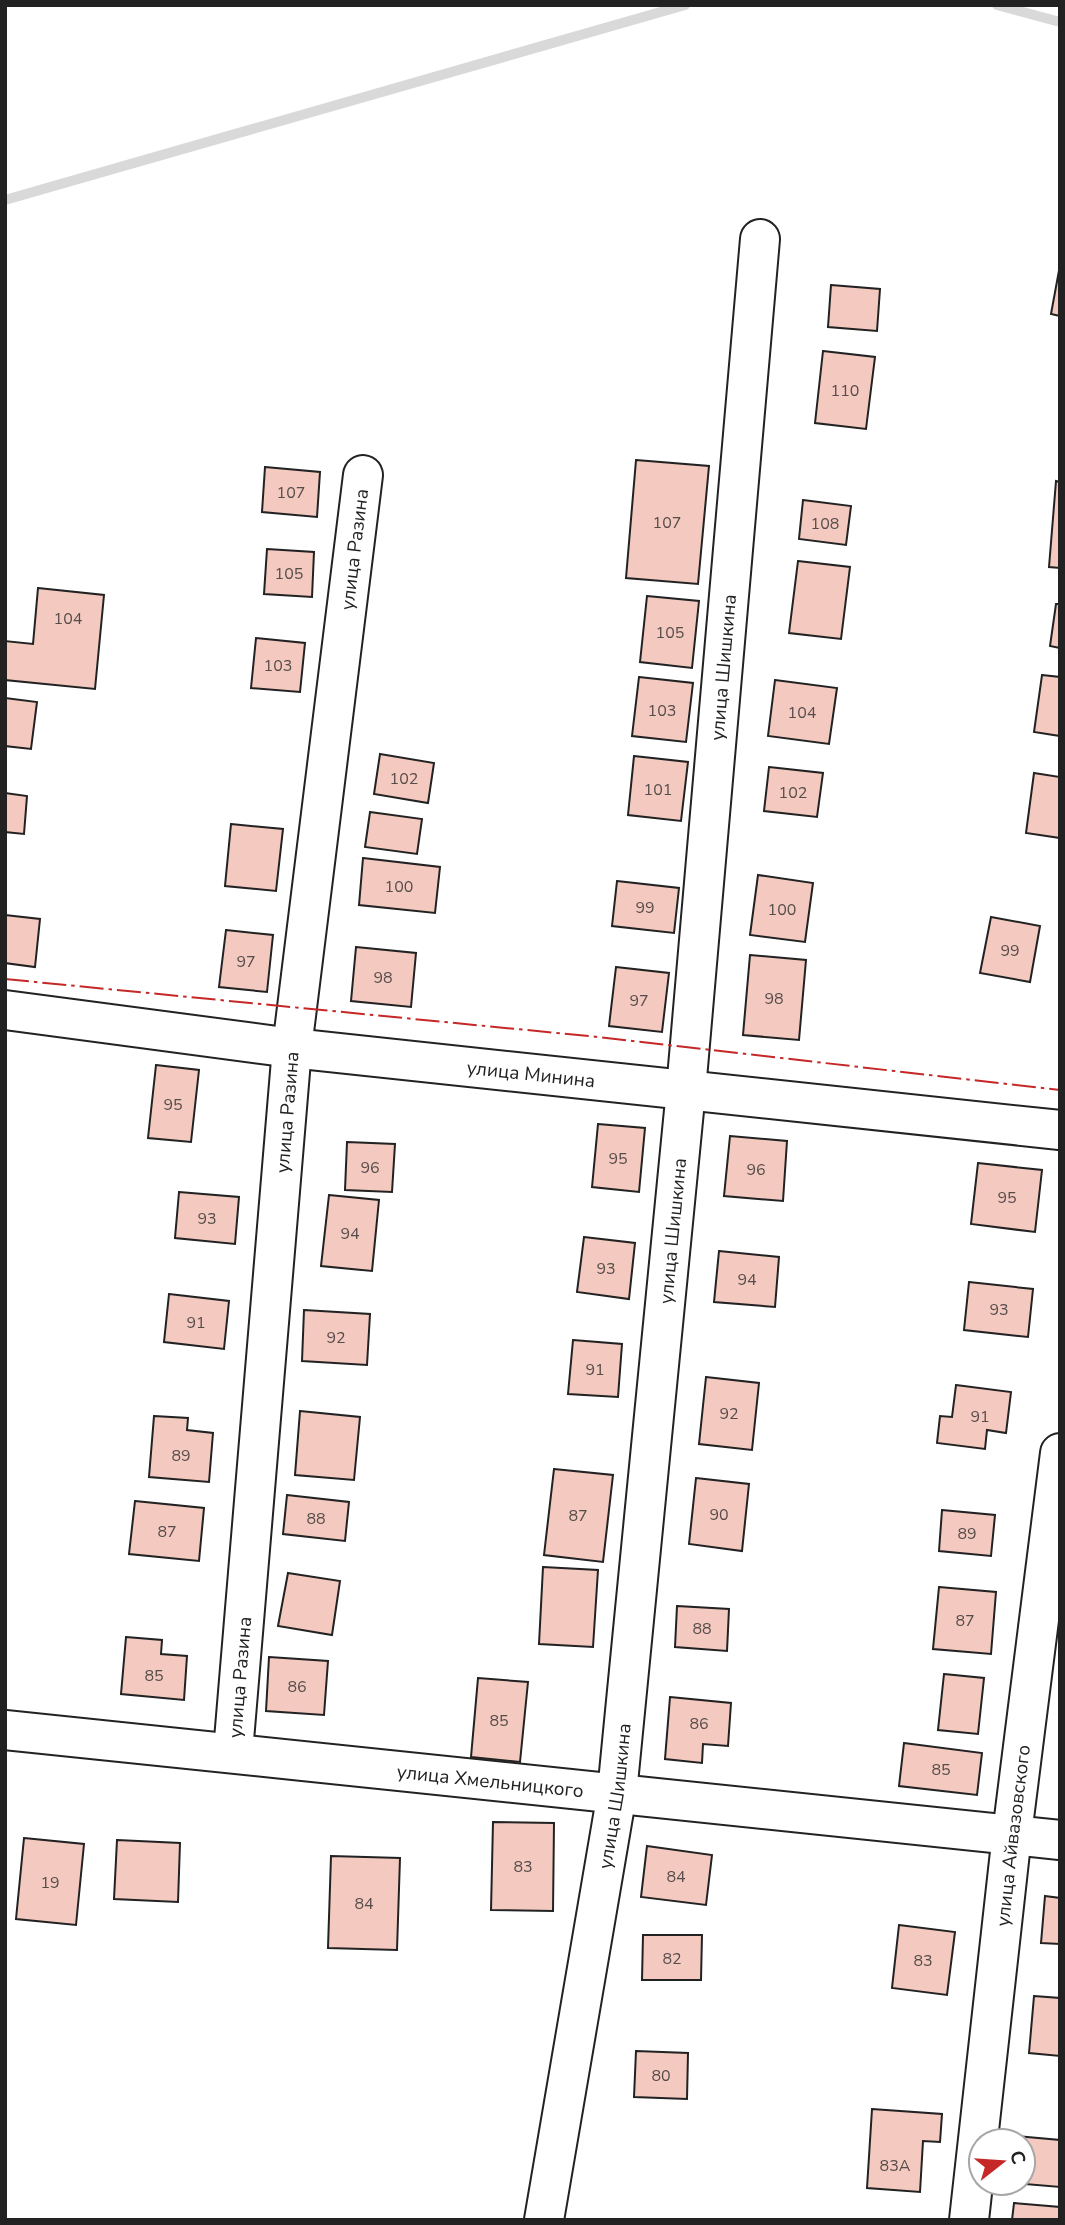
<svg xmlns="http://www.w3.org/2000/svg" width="1065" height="2225" font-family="'Nunito Sans',sans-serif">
	<rect width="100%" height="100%" fill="#fff"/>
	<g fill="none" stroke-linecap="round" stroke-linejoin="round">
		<path stroke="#d9d9d9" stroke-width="10" d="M997 5 1060 22
			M5 200 685 5"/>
	</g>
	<path fill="#f3c9c0" stroke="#222" stroke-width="2" d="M1060 265V316L1051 314Z
		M831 285 880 289 877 331 828 327Z
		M823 351 875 357 866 429 815 423Z
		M636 460 709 466 698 584 626 578Z
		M265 467 320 472 317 517 262 512Z
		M1056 481 1060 482V568L1049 567Z
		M803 500 851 506 846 545 799 539Z
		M267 549 314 552 312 597 264 594Z
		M798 561 850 567 841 639 789 633Z
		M38 588 104 595 95 689 5 680V641L33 644Z
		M647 596 699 601 692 668 640 662Z
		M1056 604H1060V648L1050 646Z
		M256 638 305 643 300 692 251 688Z
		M1042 675 1060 677V736L1034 732Z
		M639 677 693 683 686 742 632 736Z
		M775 680 837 688 829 744 768 736Z
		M5 698 37 702 31 749 5 746Z
		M380 754 434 763 428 803 374 794Z
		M634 756 688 762 681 821 628 815Z
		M769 767 823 773 817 817 764 811Z
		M1034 773 1060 777V838L1026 833Z
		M5 793 27 796 24 834 5 832Z
		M370 812 422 819 417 854 365 847Z
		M231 824 283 829 276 891 225 886Z
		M363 858 440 867 435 913 359 905Z
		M758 875 813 883 805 942 750 935Z
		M617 881 679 888 674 933 612 926Z
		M5 915 40 919 35 967 5 963Z
		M991 917 1040 926 1030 982 980 973Z
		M226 930 273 935 267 992 219 987Z
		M356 947 416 953 411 1007 351 1001Z
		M750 955 806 960 799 1040 743 1035Z
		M616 967 669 973 662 1032 609 1026Z
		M156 1065 199 1070 191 1142 148 1138Z
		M598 1124 645 1128 639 1192 592 1187Z
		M730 1136 787 1141 783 1201 724 1196Z
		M347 1142 395 1144 392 1192 345 1190Z
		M978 1163 1042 1170 1035 1232 971 1224Z
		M179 1192 239 1197 235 1244 175 1238Z
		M329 1195 379 1200 372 1271 321 1266Z
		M584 1237 635 1243 629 1299 577 1292Z
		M719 1251 779 1257 775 1307 714 1302Z
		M969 1282 1033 1289 1028 1337 964 1330Z
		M169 1294 229 1301 224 1349 164 1342Z
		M304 1310 370 1314 367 1365 302 1361Z
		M573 1340 622 1344 618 1397 568 1394Z
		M706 1377 759 1383 752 1450 699 1444Z
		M956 1385 1011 1392 1006 1433 987 1430 985 1449 937 1443 940 1416 952 1417Z
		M300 1411 360 1417 354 1480 295 1475Z
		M154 1416 188 1418 187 1430 213 1433 209 1482 149 1477Z
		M554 1469 613 1475 603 1562 544 1555Z
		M696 1478 749 1484 742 1551 689 1544Z
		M287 1495 349 1502 345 1541 283 1534Z
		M135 1501 204 1508 199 1561 129 1554Z
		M942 1510 995 1515 991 1556 939 1551Z
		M543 1567 598 1570 593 1647 539 1644Z
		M288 1573 340 1581 332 1635 278 1626Z
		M939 1587 996 1592 991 1654 933 1649Z
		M677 1606 729 1609 727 1651 675 1647Z
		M126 1637 162 1640 161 1654 187 1656 184 1700 121 1694Z
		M269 1657 328 1661 324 1715 266 1711Z
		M944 1674 984 1678 978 1734 938 1730Z
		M478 1678 528 1682 520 1762 471 1757Z
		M670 1697 731 1703 728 1746 703 1744 702 1763 665 1759Z
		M904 1743 982 1753 977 1795 899 1786Z
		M493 1822 554 1823 553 1911 491 1910Z
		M24 1838 84 1844 76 1925 16 1919Z
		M117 1840 180 1843 178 1902 114 1899Z
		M647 1846 712 1855 706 1905 641 1897Z
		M331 1856 400 1858 397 1950 328 1948Z
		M1045 1896 1060 1898V1944L1041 1943Z
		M899 1925 955 1932 947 1995 892 1988Z
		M643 1935H702L701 1980H642Z
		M1034 1996 1060 1998V2056L1029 2053Z
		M636 2051 688 2053 687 2099 634 2097Z
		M872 2109 942 2114 940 2142 923 2141 920 2192 867 2188Z
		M1016 2136 1060 2140V2187L1012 2183H1023V2141H1015Z
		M1014 2203 1060 2207V2220H1012Z"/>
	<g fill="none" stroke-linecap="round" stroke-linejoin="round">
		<g stroke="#222" stroke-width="42">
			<g id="minor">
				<path id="s1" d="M5 1010 292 1048 1060 1130"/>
				<path id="s2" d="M5 1730 1060 1840"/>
				<path id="s3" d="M233 1752 292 1048 363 475"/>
				<path id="s4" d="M544 2220 617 1793 686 1090 760 239"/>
				<path id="s5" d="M969 2220 1012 1834 1060 1453"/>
			</g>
		</g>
		<use href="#minor" stroke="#fff" stroke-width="38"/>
		<path stroke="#c62828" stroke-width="2" stroke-dasharray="24 5 3.5 5" stroke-linecap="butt" d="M5 979 598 1037 1060 1090"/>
	</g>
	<g text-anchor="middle" stroke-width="5" stroke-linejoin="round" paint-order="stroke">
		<g font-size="16" fill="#564c4a">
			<text x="845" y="396">110</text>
			<text x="291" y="498">107</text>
			<text x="667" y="528">107</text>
			<text x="825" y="529">108</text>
			<text x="289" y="579">105</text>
			<text x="68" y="624">104</text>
			<text x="670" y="638">105</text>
			<text x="278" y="671">103</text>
			<text x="662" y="716">103</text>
			<text x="802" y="718">104</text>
			<text x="404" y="784">102</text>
			<text x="658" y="795">101</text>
			<text x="793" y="798">102</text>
			<text x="399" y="892">100</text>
			<text x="645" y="913">99</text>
			<text x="782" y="915">100</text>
			<text x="1010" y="956">99</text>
			<text x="246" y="967">97</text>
			<text x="383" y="983">98</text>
			<text x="774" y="1004">98</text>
			<text x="639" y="1006">97</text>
			<text x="173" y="1110">95</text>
			<text x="618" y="1164">95</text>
			<text x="370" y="1173">96</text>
			<text x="756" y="1175">96</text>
			<text x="1007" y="1203">95</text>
			<text x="207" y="1224">93</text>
			<text x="350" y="1239">94</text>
			<text x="606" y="1274">93</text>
			<text x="747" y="1285">94</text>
			<text x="999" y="1315">93</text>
			<text x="196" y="1328">91</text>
			<text x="336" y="1343">92</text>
			<text x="595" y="1375">91</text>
			<text x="729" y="1419">92</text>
			<text x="980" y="1422">91</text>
			<text x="181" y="1461">89</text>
			<text x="719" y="1520">90</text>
			<text x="578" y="1521">87</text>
			<text x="316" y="1524">88</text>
			<text x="167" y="1537">87</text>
			<text x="967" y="1539">89</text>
			<text x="965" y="1626">87</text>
			<text x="702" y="1634">88</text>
			<text x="154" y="1681">85</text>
			<text x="297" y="1692">86</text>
			<text x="499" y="1726">85</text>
			<text x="699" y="1729">86</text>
			<text x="941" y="1775">85</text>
			<text x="523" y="1872">83</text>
			<text x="676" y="1882">84</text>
			<text x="50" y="1888">19</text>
			<text x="364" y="1909">84</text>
			<text x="672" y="1964">82</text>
			<text x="923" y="1966">83</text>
			<text x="661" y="2081">80</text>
			<text x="895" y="2171">83А</text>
		</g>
		<g font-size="19" fill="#222" stroke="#fff">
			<text dy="7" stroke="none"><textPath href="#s3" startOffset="1209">улица Разина</textPath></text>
			<text dy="7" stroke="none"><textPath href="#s4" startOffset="1564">улица Шишкина</textPath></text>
			<text dy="7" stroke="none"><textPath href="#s1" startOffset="530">улица Минина</textPath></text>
			<text dy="7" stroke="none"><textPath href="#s3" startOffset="642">улица Разина</textPath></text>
			<text dy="7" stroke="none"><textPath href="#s4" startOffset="998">улица Шишкина</textPath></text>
			<text dy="7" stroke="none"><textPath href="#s3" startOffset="75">улица Разина</textPath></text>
			<text dy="7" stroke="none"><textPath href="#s2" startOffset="488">улица Хмельницкого</textPath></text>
			<text dy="7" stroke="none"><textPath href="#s4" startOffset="430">улица Шишкина</textPath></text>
			<text dy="7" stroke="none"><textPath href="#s5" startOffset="387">улица Айвазовского</textPath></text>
		</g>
	</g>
	<rect width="1065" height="2225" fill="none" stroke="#222222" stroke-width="14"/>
	<g transform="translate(1002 2162) rotate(73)"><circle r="33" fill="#ffffff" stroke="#a7a7a7" stroke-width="2"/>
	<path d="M0-5L12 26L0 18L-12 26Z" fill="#c62828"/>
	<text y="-10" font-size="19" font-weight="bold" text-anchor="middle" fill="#222222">С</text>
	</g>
</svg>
